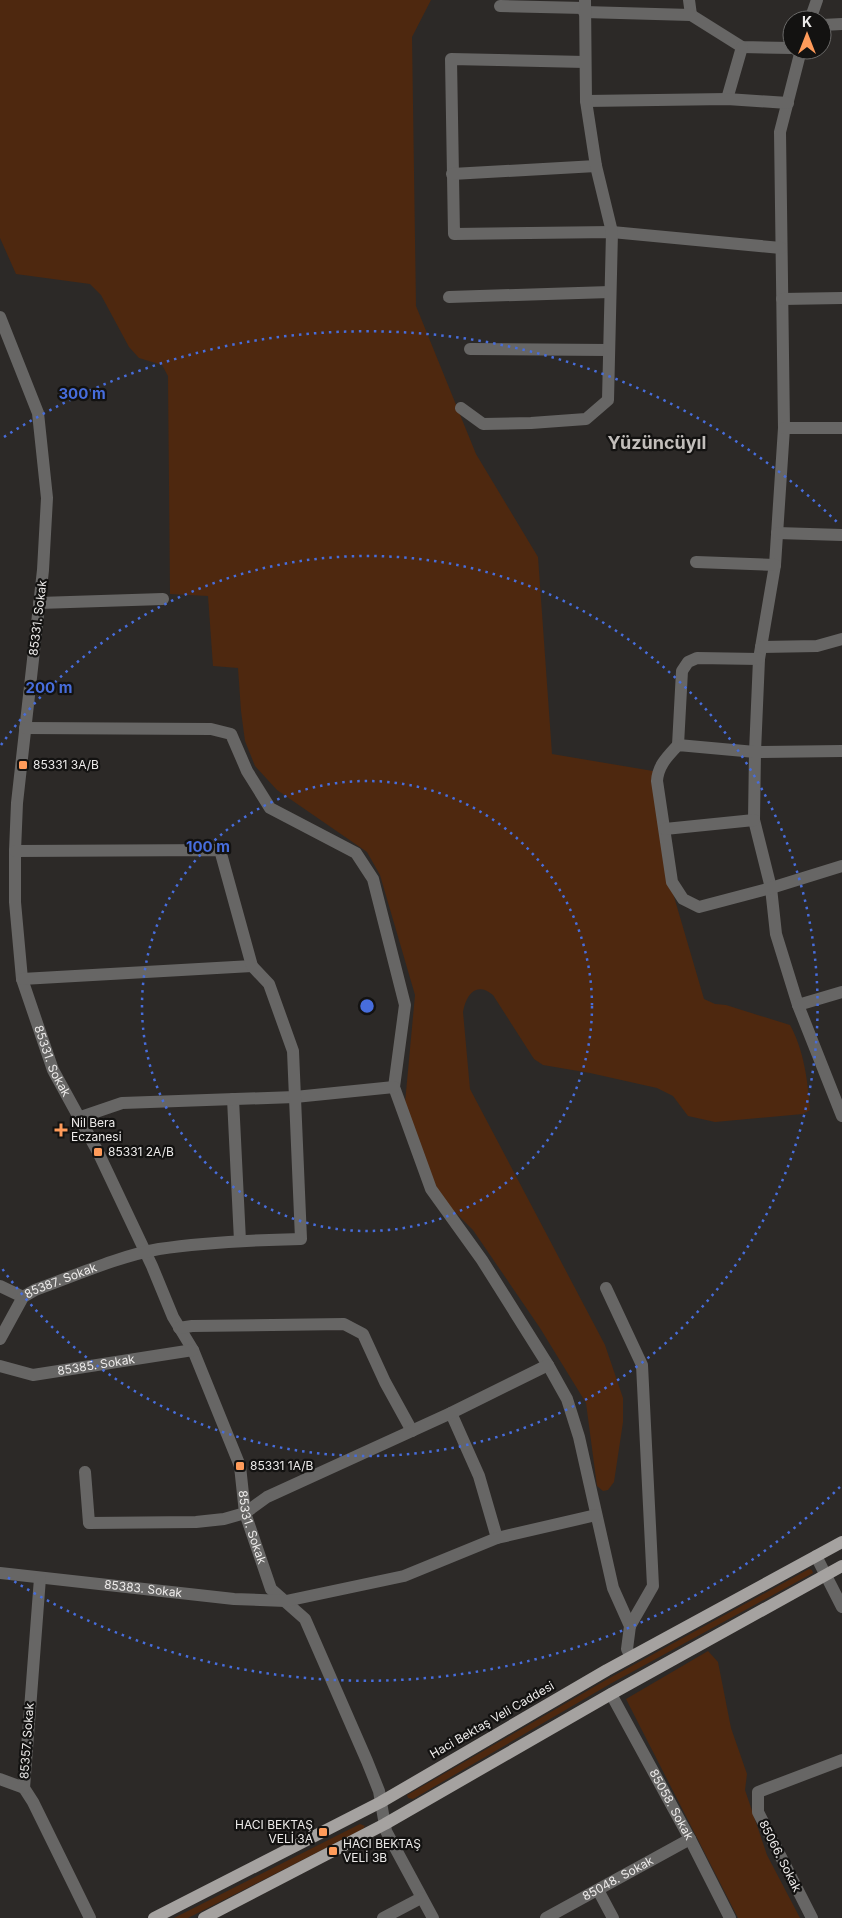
<svg xmlns="http://www.w3.org/2000/svg" width="842" height="1918" font-family="Inter,sans-serif">
	<rect width="100%" height="100%" fill="#2c2927"/>
	<path fill="#4e280f" d="M0 0H431L412 37 416 306 476 454 538 557 552 754 653 771 663 859 704 999 715 1004 726 1005 790 1025C804 1050 808 1082 810 1110L803 1114 715 1122 688 1116 673 1096 657 1088 590 1073 543 1065 534 1059 493 995C476 981 466 995 463 1012L470 1089 605 1345 623 1398V1422L614 1482 608 1490 603 1491 597 1486 586 1403 540 1328 473 1230 436 1193 405 1103 415 995 380 875 367 852 277 790 255 766 245 741 241 711 238 668 213 666 208 596 170 594 168 376 162 365 139 358 129 347 101 295 90 284 16 274 0 238Z
		M809 1569 812 1570 813 1573 610 1684 413 1799 408 1798 407 1795 409 1794 606 1680Z
		M708 1651 718 1662 731 1728 747 1774 745 1790 767 1855 800 1918H738L626 1699Z
		M360 1824 365 1826 363 1829 188 1918H174Z"/>
	<g fill="none" stroke-linecap="round" stroke-linejoin="round">
		<g stroke="#676665" stroke-width="12">
			<path d="M689 0 691 15"/>
			<path d="M500 6 584 8"/>
			<path d="M584 12 691 15 742 47 792 48"/>
			<path d="M810 20 817 0"/>
			<path d="M822 25 842 24"/>
			<path d="M801 50 780 132 784 428 775 565 759 659 755 752 754 820 771 888 776 934 798 1005 842 1116"/>
			<path d="M585 62 451 59 454 234 612 232 781 248"/>
			<path d="M727 99 742 47"/>
			<path d="M586 101 727 99 788 103"/>
			<path d="M452 174 596 166"/>
			<path d="M449 297 610 292"/>
			<path d="M782 299 842 298"/>
			<path id="s1" d="M0 317 38 413 47 498 43 570 17 803 15 851V902L22 979 53 1070 98 1152 152 1266 173 1317 193 1350 240 1466 245 1513 271 1589 305 1619 367 1761 379 1791 386 1831 433 1918"/>
			<path d="M470 349 608 350"/>
			<path d="M461 408 483 424 531 423 586 419 608 400 612 232 596 166 586 101 585 0"/>
			<path d="M784 428H842"/>
			<path d="M777 533 842 535"/>
			<path d="M696 562 775 565"/>
			<path d="M39 603 163 599"/>
			<path d="M761 647 817 646 842 639"/>
			<path d="M25 728 211 729 231 734 247 771 270 808 356 853 373 879 405 1005 394 1087 431 1189 482 1260 548 1365 567 1399 579 1437 613 1588 630 1626 627 1649 631 1657"/>
			<path d="M678 745 682 671 688 662 697 658 759 659"/>
			<path d="M842 751 755 752 678 745C668 756 658 765 657 781L672 882 683 899 699 907 771 888 842 866"/>
			<path d="M665 829 754 820"/>
			<path d="M22 979 252 966"/>
			<path d="M798 1005 842 992"/>
			<path d="M233 1099 240 1241"/>
			<path d="M78 1118 122 1103 295 1097 394 1087"/>
			<path d="M0 1286 23 1297"/>
			<path d="M606 1288 642 1365 653 1586 630 1626"/>
			<path d="M179 1328 192 1326 344 1324 363 1334 385 1382 412 1431"/>
			<path id="s2" d="M0 1339 23 1297 35 1290C74 1276 119 1256 159 1249 206 1242 254 1240 301 1239L293 1051 269 984 252 966 220 850 15 851"/>
			<path id="s3" d="M0 1366 33 1375 193 1350"/>
			<path d="M451 1413 479 1476 497 1538"/>
			<path d="M85 1472 89 1523 196 1522 224 1519 245 1513 267 1497 451 1413 548 1365"/>
			<path d="M816 1556 842 1607"/>
			<path id="s4" d="M0 1573 234 1599 286 1601 404 1576 497 1538 596 1515"/>
			<path d="M40 1578 24 1788 33 1802 90 1918"/>
			<path id="s5" d="M611 1694 690 1839 730 1918"/>
			<path d="M0 1779 24 1788"/>
			<path d="M598 1890 613 1918"/>
			<path d="M383 1918 421 1898"/>
			<path id="s6" d="M546 1918 690 1839"/>
			<path d="M812 1918 758 1812V1792L842 1760"/>
		</g>
		<path stroke="#a5a2a0" stroke-width="12" d="M154 1918 381 1802 607 1670 842 1542
			M204 1918 385 1824 611 1694 842 1566"/>
	</g>
	<g fill="none" stroke="#476ddc" stroke-width="2.5" stroke-dasharray="2.5 5">
		<circle cx="367" cy="1006" r="225"/>
		<path d="M1 745A450 450 0 1 1 1 1267"/>
		<path d="M840 1487A675 675 0 0 1 4 1575M4 437A675 675 0 0 1 840 525"/>
	</g>
	<g fill="#ff9b5a" stroke="#131211" stroke-width="2">
		<rect x="18" y="760" width="10" height="10" rx="2.5"/>
		<path d="M58.5 1122.5h5v5h5v5h-5v5h-5v-5h-5v-5h5z"/>
		<rect x="93" y="1147" width="10" height="10" rx="2.5"/>
		<rect x="235" y="1461" width="10" height="10" rx="2.5"/>
		<rect x="318" y="1827" width="10" height="10" rx="2.5"/>
		<rect x="328" y="1846" width="10" height="10" rx="2.5"/>
	</g>
	<g text-anchor="middle" stroke-width="4.5" stroke-linejoin="round" paint-order="stroke">
		<g font-size="12" fill="#edebea" stroke="#131211">
			<text transform="translate(38 618) rotate(-83)" y="4">85331. Sokak</text>
			<text dy="4" stroke="none"><textPath href="#s1" startOffset="759">85331. Sokak</textPath></text>
			<text dy="4" stroke="none"><textPath href="#s2" startOffset="89">85387. Sokak</textPath></text>
			<text dy="4" stroke="none"><textPath href="#s3" startOffset="98">85385. Sokak</textPath></text>
			<text dy="4" stroke="none"><textPath href="#s1" startOffset="1269">85331. Sokak</textPath></text>
			<text dy="4" stroke="none"><textPath href="#s4" startOffset="144">85383. Sokak</textPath></text>
			<text transform="translate(492 1720) rotate(-30)" y="4">Haci Bektaş Veli Caddesi</text>
			<text transform="translate(27 1741) rotate(-86)" y="4">85357. Sokak</text>
			<text dy="4" stroke="none"><textPath href="#s5" startOffset="126">85058. Sokak</textPath></text>
			<text transform="translate(780 1856) rotate(63)" y="4">85066. Sokak</text>
			<text dy="4" stroke="none"><textPath href="#s6" startOffset="82">85048. Sokak</textPath></text>
		</g>
		<g font-size="12" fill="#edebea" stroke="#131211" text-anchor="start">
			<text x="33" y="769">85331 3A/B</text>
			<text x="71" y="1127">Nil Bera<tspan x="71" dy="14">Eczanesi</tspan></text>
			<text x="108" y="1156">85331 2A/B</text>
			<text x="250" y="1470">85331 1A/B</text>
			<text x="313" y="1829" text-anchor="end">HACI BEKTAŞ<tspan x="313" dy="14">VELİ 3A</tspan></text>
			<text x="343" y="1848">HACI BEKTAŞ<tspan x="343" dy="14">VELİ 3B</tspan></text>
		</g>
		<g font-size="18" font-weight="bold" fill="#c2bebb" stroke="#131211">
			<text x="657" y="449">Yüzüncüyıl</text>
		</g>
	</g>
	<circle cx="367" cy="1006" r="8" fill="#476ddc" stroke="#131211" stroke-width="2.5"/>
	<g font-size="15" text-anchor="middle" font-weight="bold" fill="#476ddc" stroke="#131211" stroke-width="4.5" stroke-linejoin="round" paint-order="stroke">
		<text x="82" y="399">300 m</text>
		<text x="49" y="693">200 m</text>
		<text x="208" y="852">100 m</text>
	</g>
	<g transform="translate(807 35)"><circle r="24" fill="#131211" stroke="#6a6968"/>
	<path d="M0-4L9 19L0 12L-9 19Z" fill="#ff9b5a"/>
	<text y="-8" font-size="14" font-weight="bold" text-anchor="middle" fill="#edebea">K</text>
	</g>
</svg>
